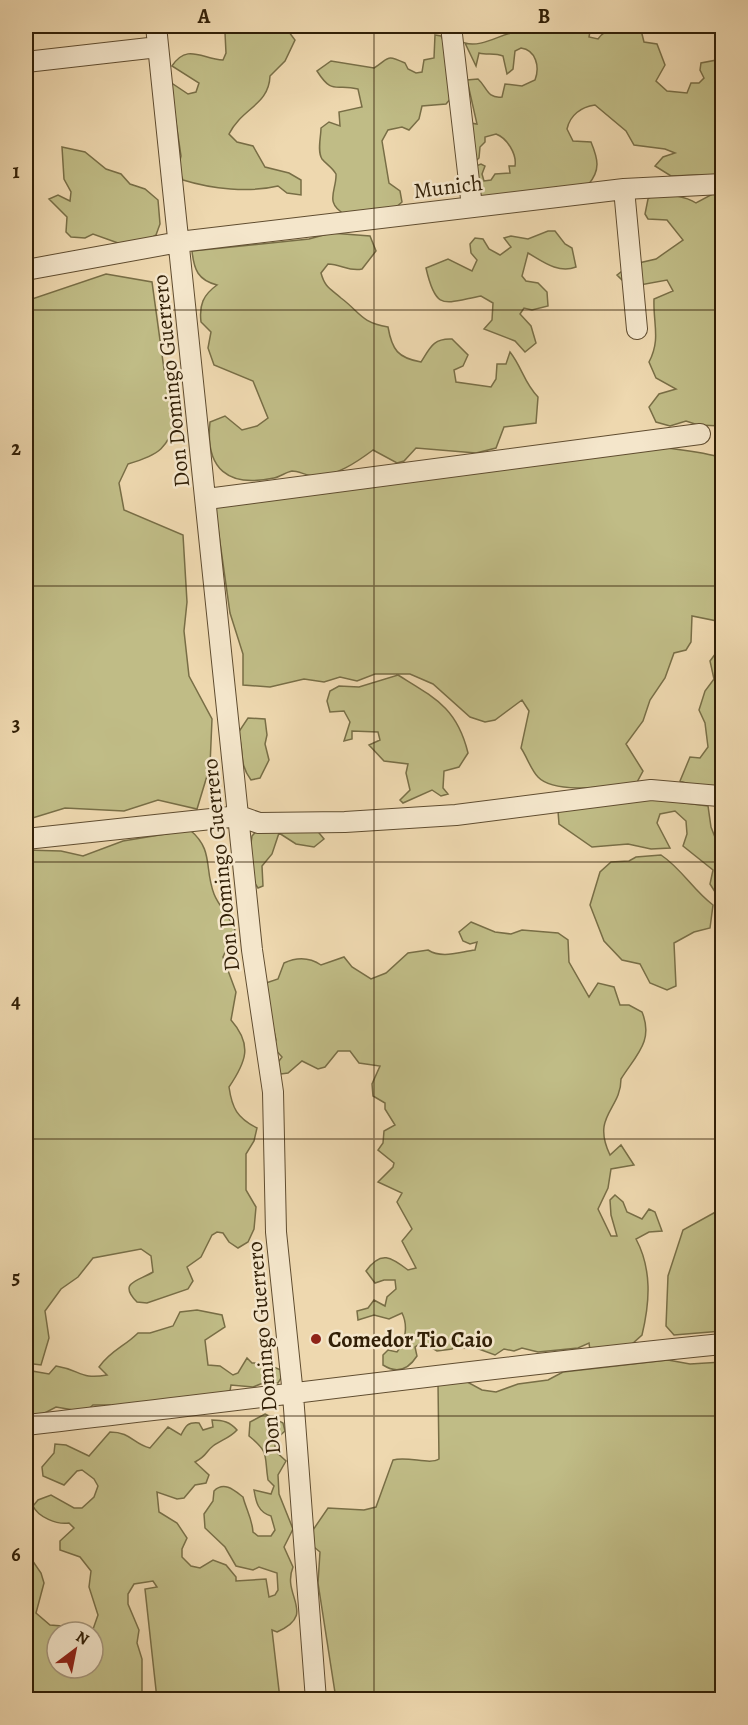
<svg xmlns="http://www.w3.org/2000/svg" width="748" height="1725" font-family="Alegreya,serif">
	<rect width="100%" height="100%" fill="#eed8af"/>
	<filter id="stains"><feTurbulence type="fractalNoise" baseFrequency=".00333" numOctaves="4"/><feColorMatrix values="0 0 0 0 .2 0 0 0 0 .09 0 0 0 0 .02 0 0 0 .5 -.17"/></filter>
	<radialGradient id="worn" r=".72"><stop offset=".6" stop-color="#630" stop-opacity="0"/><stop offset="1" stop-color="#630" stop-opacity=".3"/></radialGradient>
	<path fill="#c0bc86" stroke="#786e46" stroke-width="1.5" d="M275 26 286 28 295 40 285 61 270 76C269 105 242 108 229 134L237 142 253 146 265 167 289 173 301 180V195L287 193 278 186C249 193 212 189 183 180L178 168 181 156 170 82 188 94 196 92 199 83 172 66C187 43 202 59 223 60L226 53 225 33C240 25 249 27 264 33Z
		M513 26H591L589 37 598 39C608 25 624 26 640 26L644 42 657 44 665 65 656 81 667 91 687 93 691 83H699L704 78 700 70 701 63 722 59V178L697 175 671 176 655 166 663 157 675 153 665 149 634 145 626 131 595 105C581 107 570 115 567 129L573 141 591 142C598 159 601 170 588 185L478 200 476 166 481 164 485 166 482 174 484 181 491 180 495 174 510 173 509 166H515C517 154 507 138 496 134L485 137V142L480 147 479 158 475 162 470 123 477 124 467 80 478 79C487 87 487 99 502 97L505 84 522 86 535 80C540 67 536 50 521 48L515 51 513 69 507 74 503 56C495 53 487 55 479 53L476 66 465 43C480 48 499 35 515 32Z
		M435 35 441 36 446 46 452 97 446 104 422 106 419 119 409 130 402 127 388 130 382 141 389 183 400 191 402 202 395 208 346 215C323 203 337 190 336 174 332 167 326 164 322 159 317 151 321 137 321 128L329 122 340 126 339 112 362 107 358 89C335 83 333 96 317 71L331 61 374 68C390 58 385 54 405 63L408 69 416 73 422 72 424 60 434 58Z
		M62 147 85 152 106 169 121 174 130 184 145 189 158 200 160 224 156 235 138 246 118 243 93 234 85 238 71 237 66 232 67 217 49 199 58 195 70 201 71 192 64 179Z
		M722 189V426L698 425 686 421 670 426 656 422 649 407 659 394 676 389 656 378 649 362C661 339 653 324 654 299L673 291 667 280 629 287 617 275 630 265 656 259 683 240 667 220 648 219 645 214 648 199 659 191C672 197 684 195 696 203Z
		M548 231H555L565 244 572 248 576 267C558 274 542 261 528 253L522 276 526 281 538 283 547 292 548 306 532 310 524 308 520 314 531 326 536 343 525 352 515 341 484 329 492 320 493 303 481 296C444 303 436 312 426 268L448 259 472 271 477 260 471 253 470 244 475 238 483 239 489 249 500 255 511 247 504 238 511 236 528 239Z
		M331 233 370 236 376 251 362 269C349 272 341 264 328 264L321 273C325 288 331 289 341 298 361 313 360 322 388 327 392 350 398 358 421 362 430 348 433 338 452 339L468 355 463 366 454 370 456 382 491 387 496 379 497 364H506L510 352C522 367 524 383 538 397L536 423 504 427 496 448 476 453 416 448 404 461 397 463 373 450C357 462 335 477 315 476 307 476 299 471 292 471 286 472 280 477 274 478 228 488 205 469 210 422L225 416 242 430 257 426 268 418 253 381 214 365 208 348 211 332 201 322C199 305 203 295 217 285 198 280 194 270 192 251L309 239Z
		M106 274 152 282 164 369 179 417C165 449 162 454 128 464L119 483 124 510 183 535 187 602 184 631 189 676 212 719 210 766 197 809 158 800 124 811 65 808 26 820V301Z
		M648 445C673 450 698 450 722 458V622L692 616 691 642 686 650 674 653 665 678 650 700 643 721 626 744 643 771 636 784C613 786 555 795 538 777 531 770 527 757 521 748L529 711 522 700 495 720 485 722 470 717 433 684 410 674H375L357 681 340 677 324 682 304 679 270 687 243 685V654L230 613 215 507Z
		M722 645V790L697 787 680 781 690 757 700 758 708 747 705 723 699 710 705 691 714 679 710 661Z
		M398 675C435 698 457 708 468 753L459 767 444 771 443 788 448 794 441 796 432 790 403 803 400 800 410 790 406 773 408 764 384 761 369 745 380 740 378 732 352 731V739L344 741 350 722 344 711 330 712 327 701 330 691 339 686 359 687Z
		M248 718 265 719 267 735 265 744 269 760 260 778 251 780C238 763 245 752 238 733Z
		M653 791 677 802 708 806 711 827 720 850 722 849V903L710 884 713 870 683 846 687 834 686 821 675 811 660 814 657 823 670 848 651 849 628 844 592 847 559 824 558 811Z
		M260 827 315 828 324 839 314 847 296 844 279 833 272 854 262 866 263 886 258 888 247 871 252 836Z
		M190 830C214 850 204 868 214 894 219 907 230 916 235 930L223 957 236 992 231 1020C253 1045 246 1062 229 1087 232 1108 237 1118 257 1128L254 1141 246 1154V1190L256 1207 254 1229 248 1242 238 1248 229 1242 223 1233 217 1232 212 1235 201 1257 187 1267 193 1281 188 1289 147 1303 137 1302C117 1282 139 1281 153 1272L151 1256 141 1249 93 1258 78 1277 61 1289 45 1311 49 1338 41 1365 26 1363V850L61 851 83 856 123 841Z
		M661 855C682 869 693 890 713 905L710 928 694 932 674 943 676 986 667 990 650 983 640 964 622 960 604 941 590 905 600 872 611 862 629 861 636 857Z
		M471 922 495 932 511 934 522 930 558 933 568 940 569 962 589 997 598 983 614 987 620 1005H629L642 1012C654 1041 636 1055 621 1079 621 1110 591 1115 610 1155L621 1145 634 1165 611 1169 608 1188 598 1209 611 1236H617L611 1215 610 1200 615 1195 623 1202 627 1212 642 1219 649 1209 655 1212 662 1231 649 1232 636 1239C652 1269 650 1302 642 1335L632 1344 590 1350 589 1343 578 1348 538 1352 522 1348 514 1351 504 1349 495 1355 476 1348H457V1341L452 1349 437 1351 422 1342 415 1347 417 1356C408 1370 397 1374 383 1365V1355L388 1350 397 1352C406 1341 408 1325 402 1313L389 1319 374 1315 358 1320 357 1311 368 1308 374 1300 385 1306 387 1297 396 1289 395 1280H384L375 1283 366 1271C381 1250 391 1257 408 1270L416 1268 402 1241 412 1229 397 1202 402 1193 378 1182 393 1167 394 1163 378 1150 383 1143 384 1131 395 1125 385 1109V1103L373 1096 372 1084 380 1066 359 1063 350 1051H338L325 1067 318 1069 302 1061 288 1073 281 1074 276 1065 282 1057 273 1047 276 1040 263 984 278 979 284 963C297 957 309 957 321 965L344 957 352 967 371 979 386 973 408 953 428 950C442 959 459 952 475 950L477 942 470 944 463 941 459 932Z
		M722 1174V1331L674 1335 666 1326 668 1276 683 1230 721 1209 719 1177Z
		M197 1310 222 1315 225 1327 205 1340 208 1365 220 1366 233 1375 238 1373 247 1358 252 1363H264L281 1370 283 1375 278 1383H263L253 1387 231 1385 230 1391 119 1411 110 1405H93L85 1412 56 1407 39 1416 26 1412V1370L49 1374 56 1366C81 1370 80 1380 107 1375L99 1367C111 1350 124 1347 138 1333H150L173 1326 180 1312Z
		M668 1360 690 1364 722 1362V1699H336L318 1583 320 1552 314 1547 313 1530 328 1508 364 1510 376 1507 393 1460C408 1456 430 1465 439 1459L438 1383 460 1378 482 1390 496 1392 518 1384 548 1380 563 1372Z
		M265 1414 283 1423 285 1431 275 1440V1451L286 1461 278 1475 279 1494 293 1529 284 1547 293 1567C281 1596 318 1614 277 1632L272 1630 280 1699H157L145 1589 157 1587 153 1581 134 1584 128 1594V1604L139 1630 137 1643 142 1659V1699H26V1535L29 1534 32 1560 41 1573 44 1583 36 1613 50 1625 62 1626 66 1632H57V1668H93L92 1632 98 1615 89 1587 91 1571 80 1557 60 1550V1541L74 1528 69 1523C57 1525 38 1517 33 1506L38 1500 51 1495 74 1508H82L94 1497 98 1486 94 1479 82 1470 77 1471 64 1485 43 1476 42 1467 54 1453 55 1444 66 1445 89 1456 110 1432C131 1432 133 1444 150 1448L168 1427 181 1435C186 1425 188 1422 199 1423L203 1430 213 1427 212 1420C223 1420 230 1422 237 1430 230 1438 221 1440 213 1446 205 1452 208 1455 195 1462L209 1475 206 1483 195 1485 184 1498 177 1499 157 1492 159 1512 177 1523 187 1538 182 1549V1557L191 1566 200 1568 213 1560 226 1565 236 1577V1581L266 1579 269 1597 275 1595 278 1590 277 1573 259 1567 253 1570 236 1566 225 1547 205 1528 204 1514 213 1501 214 1491C224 1481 234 1490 243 1497 246 1509 252 1518 253 1532L258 1536H271L275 1530 271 1516C258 1512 256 1502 254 1490L271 1494 274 1486 268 1480C264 1455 270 1453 249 1436L250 1422Z"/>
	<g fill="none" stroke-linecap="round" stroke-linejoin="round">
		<g stroke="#604d30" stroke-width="22">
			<path id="minor" d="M156 26 252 950 273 1092 276 1232 293 1395 316 1700
				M451 26 472 207
				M26 62 158 47
				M624 189 637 329
				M26 270 179 242 624 189 722 184
				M207 499 700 434
				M26 839 239 816 259 823 345 822 456 815 651 790 719 796
				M26 1425C258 1399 490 1367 722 1344"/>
		</g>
		<use href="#minor" stroke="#f4e6cb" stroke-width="20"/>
	</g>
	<path fill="none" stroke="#311f06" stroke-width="1.5" stroke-opacity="0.55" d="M374 26V1700M26 310H722M26 586H722M26 862H722M26 1139H722M26 1416H722"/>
	<circle fill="#8f2418" stroke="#f4e6cb" stroke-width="2" cx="316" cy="1339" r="6"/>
	<g text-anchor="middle" stroke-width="5" stroke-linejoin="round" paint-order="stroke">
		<g font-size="22" fill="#311f06" stroke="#f4e6cb">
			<text transform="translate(448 186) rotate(-7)" y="8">Munich</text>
			<text transform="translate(170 381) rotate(-96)" y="8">Don Domingo Guerrero</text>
			<text transform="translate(220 865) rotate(-96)" y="8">Don Domingo Guerrero</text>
			<text transform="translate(263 1348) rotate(-95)" y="8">Don Domingo Guerrero</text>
		</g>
		<g font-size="22" font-weight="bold" fill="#311f06" stroke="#f4e6cb" text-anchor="start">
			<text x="328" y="1347">Comedor Tio Caio</text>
		</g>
	</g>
	<rect width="748" height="1725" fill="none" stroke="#eed8af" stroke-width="66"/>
	<g transform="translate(75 1650) rotate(32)"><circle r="28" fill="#f4e6cb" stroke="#a6967c" stroke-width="1.5"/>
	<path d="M0-4.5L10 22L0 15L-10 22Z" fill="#8f2418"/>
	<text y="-9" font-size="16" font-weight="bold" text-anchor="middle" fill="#311f06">N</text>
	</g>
	<rect x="33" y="33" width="682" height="1659" fill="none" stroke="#311f06" stroke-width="2"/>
	<g font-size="20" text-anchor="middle" font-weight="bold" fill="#311f06">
		<text x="204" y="23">A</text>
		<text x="544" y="23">B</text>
		<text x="16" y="178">1</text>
		<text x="16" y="455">2</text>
		<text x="16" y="731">3</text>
		<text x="16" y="1008">4</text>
		<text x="16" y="1284">5</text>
		<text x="16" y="1561">6</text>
	</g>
	<rect width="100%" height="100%" filter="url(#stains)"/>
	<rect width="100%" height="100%" fill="url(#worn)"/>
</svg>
